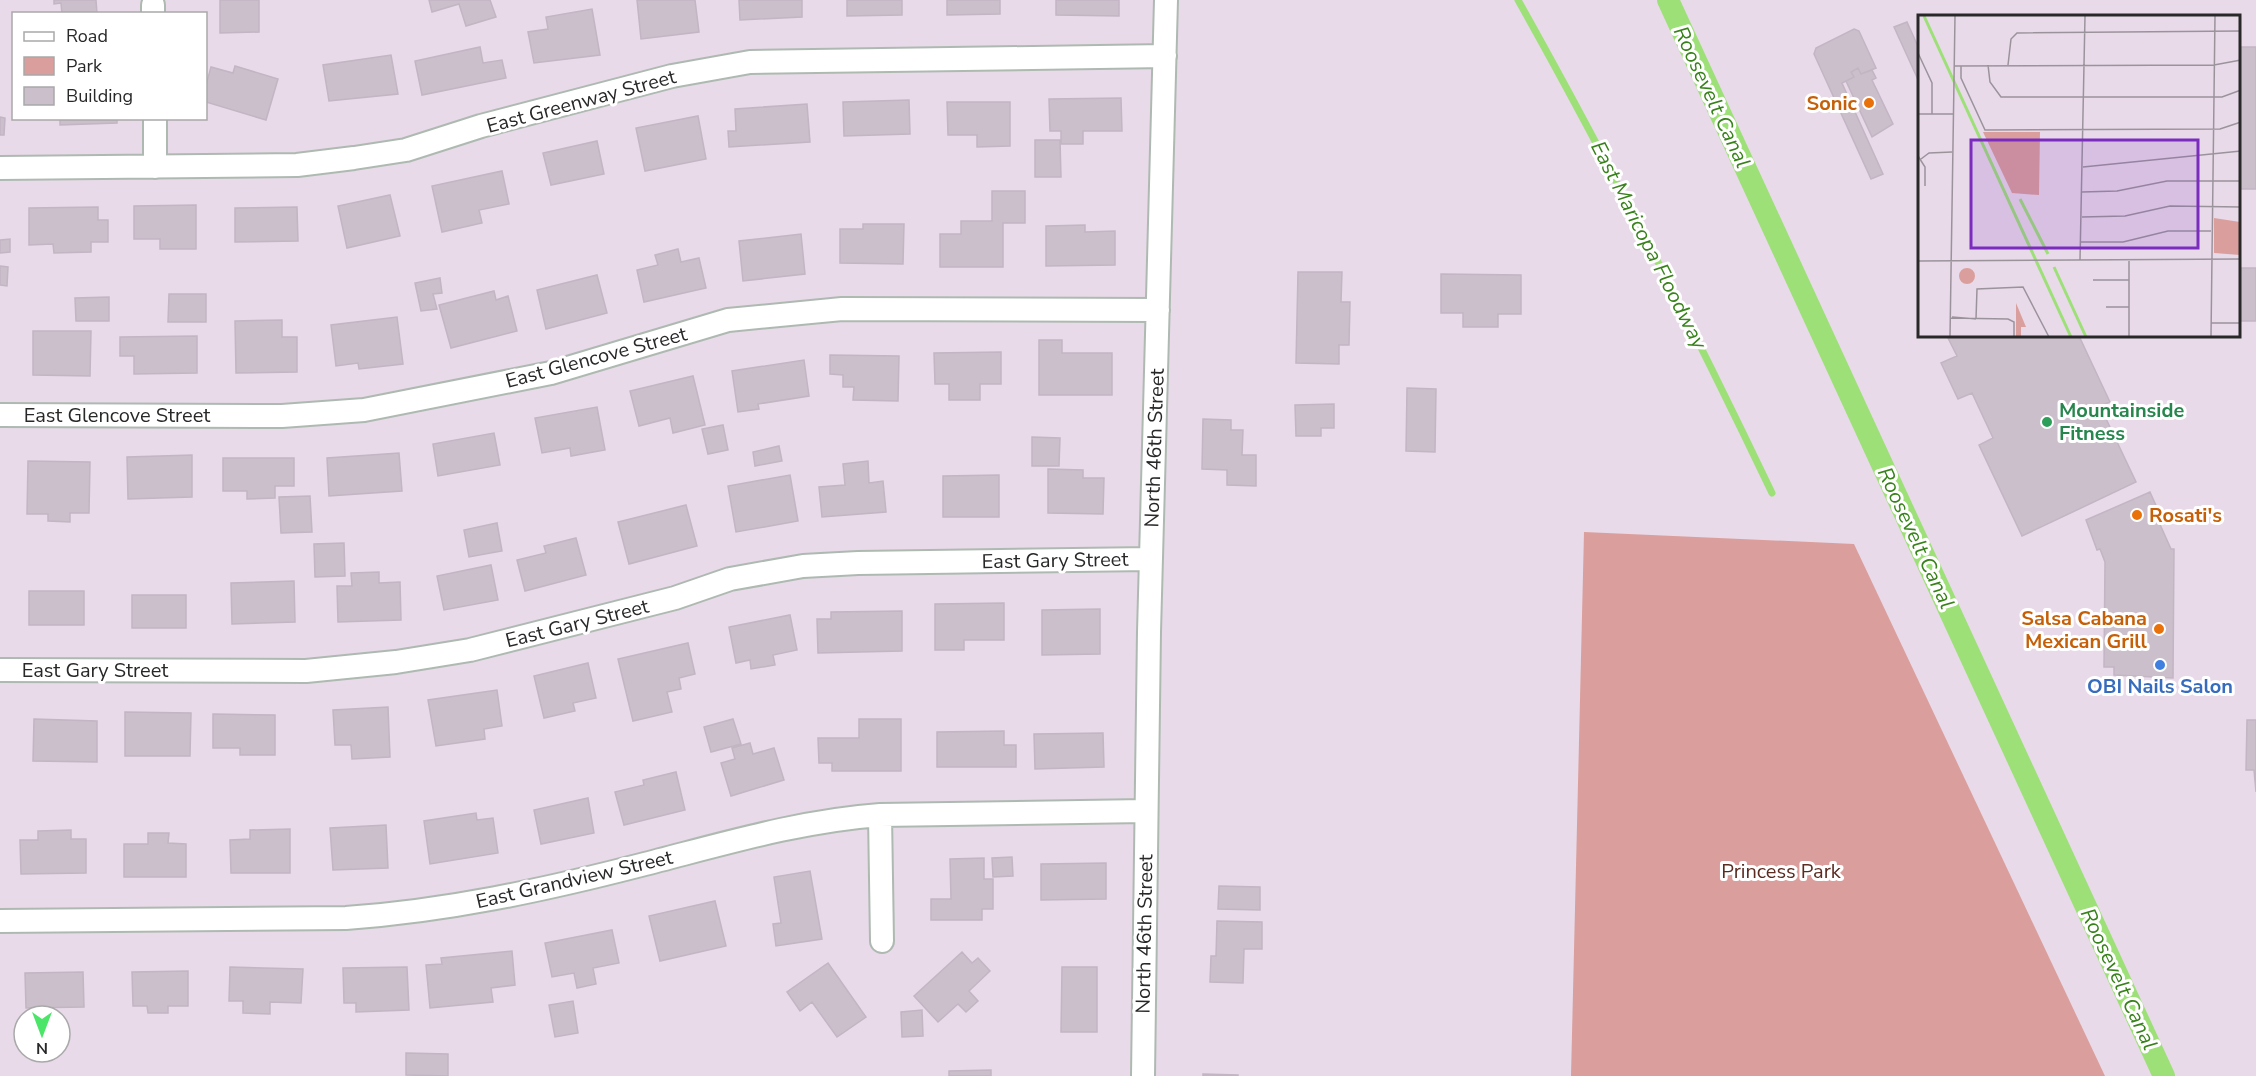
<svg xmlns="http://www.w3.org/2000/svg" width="2256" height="1076" font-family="'Nunito Sans',sans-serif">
	<rect width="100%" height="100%" fill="#e8dae9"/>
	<path fill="#da9f9c" d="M1584 532 1854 544 2105 1076H1571Z"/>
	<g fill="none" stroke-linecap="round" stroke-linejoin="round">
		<path stroke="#9de078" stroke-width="7" d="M1518 0C1609 162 1692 326 1772 493"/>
		<path stroke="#9de078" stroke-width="22" d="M1668 0 2164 1076"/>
	</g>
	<path fill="#cbbfcb" stroke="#c3b5c3" stroke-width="1.5" d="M54 0H96L97 14H62L61 3 54 4Z
		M220 0H259V32L220 33Z
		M429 0H490L496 17 466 26 459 4 432 12Z
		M637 0H695L699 32 641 39Z
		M739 0H802V17L740 20Z
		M847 0H902V15L847 16Z
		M947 0H1000V14L947 15Z
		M1056 0H1119V16L1056 15Z
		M592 9 600 55 534 63 528 32 548 29 546 17Z
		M1907 22 1920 51V84L1894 27Z
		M1854 29 1859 31 1876 68 1861 74 1858 68 1851 72 1854 77 1842 83 1883 174 1871 179 1814 54 1816 48Z
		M480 47 483 63 502 60 506 78 422 95 415 61Z
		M2240 47H2256V189H2240Z
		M391 55 398 94 329 101 323 65Z
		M235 66 278 79 266 120 206 102V85L211 67 233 73Z
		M1858 68 1861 74 1872 70 1876 78 1872 80 1893 124 1872 137 1846 81 1854 77 1851 72Z
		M1121 98 1122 131H1083V144H1061V131H1050L1049 99Z
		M909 100 910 134 844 136 843 102Z
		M947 102H1010V146L977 147V135H948Z
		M807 104 810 142 729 147 728 131H736L735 109Z
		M698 116 706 159 645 171 636 128Z
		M0 117 5 118 4 135H0Z
		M60 118H117V123L60 125Z
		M1035 140H1060L1061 177H1035Z
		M597 141 604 174 551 185 543 153Z
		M502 171 509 204 479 210 482 223 442 232 432 186Z
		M992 191H1025V223H1003V267H940V234H961V221H992Z
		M390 195 400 236 347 248 338 206Z
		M196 205V249H160V239H134V206Z
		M98 207V220H108V242H91V252L54 253 53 244 29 245V208Z
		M297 207 298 241 235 242V208Z
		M863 224H904L903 264 840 263V229H863Z
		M1085 225V232L1115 231V265L1046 266V226Z
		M801 234 805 274 743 281 739 241Z
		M10 239V252L0 253V240Z
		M678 249 681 262 699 258 706 288 644 302 637 270 658 265 655 255Z
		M0 266 8 267 7 286 0 285Z
		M2240 266V268H2256V321H2240Z
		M1298 272H1342L1341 302H1350L1349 345H1339V364L1296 363Z
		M1441 274 1521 275V314H1498V327H1463V313H1441Z
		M597 275 607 313 546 329 537 290Z
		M440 278 442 293 433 294 437 309 421 311 415 283Z
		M494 291 496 300 508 296 517 331 451 348 439 305Z
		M169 294H206V322H168Z
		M109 297V321H76L75 298Z
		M397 317 403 364 359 369 358 363 336 366 331 325Z
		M282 320V337H297V372L236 373 235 321Z
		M33 331H91L90 376 33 375Z
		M197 336V373L134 374V356H120V337Z
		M1947 336H2079L2110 402 2100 406 2136 482 2022 536 1979 445 1993 438 1972 393 1958 399 1941 363 1957 356Z
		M1039 340H1062V353H1112V395H1039Z
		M1001 352V384H980V400H949V384H935L934 353Z
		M830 355 899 356 898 401 853 400 854 387H843V375L830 374Z
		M804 360 809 396 758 404 759 409 738 412 732 371Z
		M693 376 705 425 673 433 670 418 639 426 630 391Z
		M1407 388 1436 389 1435 452 1406 451Z
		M1334 404V428H1321V436H1296L1295 405Z
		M597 407 605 450 571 456 570 448 542 453 535 418Z
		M1203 419 1231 420V430H1243L1242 455H1256V486L1227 485V470L1202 469Z
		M723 425 728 450 708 454 702 429Z
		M494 433 500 465 438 476 433 444Z
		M1032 437 1060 438 1059 466H1032Z
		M779 446 782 461 755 466 753 452Z
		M399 453 402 491 329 496 327 458Z
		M192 455V497L128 499 127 457Z
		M223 458H294V486H275V498L247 499V491H223Z
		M28 461 90 462 89 513H70V522L48 521V514H27Z
		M868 461 869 483 883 481 886 512 822 517 819 487 845 485 843 464Z
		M1048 469 1083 470V478H1104L1103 514 1048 513Z
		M790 475 798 521 736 532 728 486Z
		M999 475V517H943V476Z
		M2150 492 2162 519 2158 520 2171 549H2174L2173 678 2114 675V667H2104L2105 562 2100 549 2097 550 2086 520Z
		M310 496 312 532 281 533 279 497Z
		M686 505 697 546 629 564 618 522Z
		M497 523 502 551 469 557 464 530Z
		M576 538 586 575 525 591 517 560 546 553 544 546Z
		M344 543 345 576 315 577 314 544Z
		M491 565 498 600 444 610 437 576Z
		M379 572V583L400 582 401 620 338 622 337 586H352L351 573Z
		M294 581 295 622 232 624 231 583Z
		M29 591H84V625H29Z
		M132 595H186V628H132Z
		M1004 603V640H964V650H935V604Z
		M1100 609V654L1042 655V610Z
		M902 611V651L818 653 817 619H831V612Z
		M790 615 797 650 773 655 775 665 751 669 750 660 736 663 729 627Z
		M688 643 695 674 679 678 681 689 667 692 672 712 633 721 618 659Z
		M588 663 596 698 573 703 575 711 544 718 534 676Z
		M497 690 502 726 484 729 485 739 436 746 428 700Z
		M388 707 390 757 352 759 351 745H335L333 710Z
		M125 712 191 713 190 756H125Z
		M213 714 275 715V755H240V748H213Z
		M34 719 97 721V762L33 761Z
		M733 719 741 744 711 752 704 727Z
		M859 719H901V771H832V763H819L818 738H859Z
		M2247 720H2256V792L2254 770H2246Z
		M1004 731V745H1016V767H937V732Z
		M1103 733 1104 767 1035 769 1034 734Z
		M750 743 753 754 774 748 784 780 731 796 721 763 735 759 732 748Z
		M676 772 685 810 624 825 615 792 644 785 643 780Z
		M588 798 594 833 541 844 534 810Z
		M476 813 477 820 493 818 498 853 430 864 424 821Z
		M386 825 388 868 333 870 330 828Z
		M290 829V873H231L230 840 250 839V830Z
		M71 830V839H86V873L21 874 20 840H38V831Z
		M148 833H169L168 843 186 844V877H124V844H148Z
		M1012 857 1013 876 993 877 992 858Z
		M984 858V879H993V909H982V920H931V899H951L950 859Z
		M1106 863V899L1041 900V864Z
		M810 871 822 939 776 946 773 924 781 923 774 877Z
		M1219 886 1260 887V910L1218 909Z
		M715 901 726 946 660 961 649 916Z
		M1217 921 1262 922V949H1244L1243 983 1210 982 1211 956H1216Z
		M612 930 619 963 593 968 596 984 577 988 574 973 552 977 545 943Z
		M512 951 515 985 491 988 493 1002 430 1008 426 965 442 964 441 958Z
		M962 952 972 963 978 958 990 971 969 991 978 1001 966 1012 958 1004 938 1022 914 996Z
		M828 963 866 1017 837 1037 812 1002 800 1011 787 992Z
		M230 967 303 969 301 1003 270 1002V1014L243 1013V1001H229Z
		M407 967 409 1010 356 1012V1003H344L343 968Z
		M1062 967H1097V1032H1061Z
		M188 971V1006H168V1013H148L147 1006H133L132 972Z
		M83 972 84 1007 26 1008 25 973Z
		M573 1001 578 1033 555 1037 549 1005Z
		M922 1010 923 1036 902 1037 901 1012Z
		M406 1053 448 1054V1076L406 1075Z
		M991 1070V1076H949V1071Z
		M1203 1074 1238 1075V1076H1203Z"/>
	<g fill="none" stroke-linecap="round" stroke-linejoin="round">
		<g stroke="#aebab1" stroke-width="26">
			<path id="minor" d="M153 5V14
				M155 118V167
				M0 168 297 165 354 158 406 150 481 126 672 76 750 62 1165 56
				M0 415 282 416 364 410 551 373 728 320 842 309 1158 310
				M0 670 306 671 396 662 470 650 675 598 730 579 803 566 858 563 1150 559
				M880 815 882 941
				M0 921 346 918C446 911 544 890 641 865 720 845 798 821 880 815L1145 811
				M1143 1076 1149 632 1166 0"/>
		</g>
		<use href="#minor" stroke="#fff" stroke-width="22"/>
	</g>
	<g fill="#e8710a" stroke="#fff" stroke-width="2">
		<circle cx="1869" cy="103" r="6"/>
		<circle cx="2137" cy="515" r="6"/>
		<circle cx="2159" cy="629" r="6"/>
	</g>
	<circle fill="#2e9e5b" stroke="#fff" stroke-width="2" cx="2047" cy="422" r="6"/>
	<circle fill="#3f7fe0" stroke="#fff" stroke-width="2" cx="2160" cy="665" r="6"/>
	<g text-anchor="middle" stroke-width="6" stroke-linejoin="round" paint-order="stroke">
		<g font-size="20" fill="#282828" stroke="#fff">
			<text transform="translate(581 101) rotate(-15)" y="7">East Greenway Street</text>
			<text transform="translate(596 357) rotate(-15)" y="7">East Glencove Street</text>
			<text x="117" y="422">East Glencove Street</text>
			<text transform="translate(1154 448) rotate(-88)" y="7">North 46th Street</text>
			<text transform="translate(1055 560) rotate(-1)" y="7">East Gary Street</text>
			<text transform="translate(577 623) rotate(-14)" y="7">East Gary Street</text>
			<text x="95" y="677">East Gary Street</text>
			<text transform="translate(574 879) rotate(-13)" y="7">East Grandview Street</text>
			<text transform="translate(1144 934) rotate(-89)" y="7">North 46th Street</text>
		</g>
		<g font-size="20" font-weight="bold" fill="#c56008" stroke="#fff" text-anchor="end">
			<text x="1857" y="110">Sonic</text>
			<text x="2149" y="522" text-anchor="start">Rosati's</text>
			<text x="2147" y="625">Salsa Cabana<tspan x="2147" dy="23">Mexican Grill</tspan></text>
		</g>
		<g font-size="20" font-weight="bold" fill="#27864d" stroke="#fff" text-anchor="start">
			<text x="2059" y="417">Mountainside<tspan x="2059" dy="23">Fitness</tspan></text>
		</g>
		<g font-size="20" font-weight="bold" fill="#366cbe" stroke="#fff">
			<text x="2160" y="693">OBI Nails Salon</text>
		</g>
		<g font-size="20" fill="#5b2b21" stroke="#fff">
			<text x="1781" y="878">Princess Park</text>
		</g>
		<g font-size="21" font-style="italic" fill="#37821a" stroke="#fff">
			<text transform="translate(1712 97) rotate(65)" y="7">Roosevelt Canal</text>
			<text transform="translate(1649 245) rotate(63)" y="7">East Maricopa Floodway</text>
			<text transform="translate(1916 538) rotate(65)" y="7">Roosevelt Canal</text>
			<text transform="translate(2119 979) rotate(65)" y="7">Roosevelt Canal</text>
		</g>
	</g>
	<g transform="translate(1918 15)">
		<rect width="322" height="322" fill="#e8dae9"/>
		<path d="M65 117H122L121 180 94 178ZM296 203 322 207V240L296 238ZM41 261a8 8 0 1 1 16 0a8 8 0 1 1-16 0ZM98 288 108 312H103V322H98Z" fill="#da9f9c"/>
		<path fill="none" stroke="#9de078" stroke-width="3" d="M6 1 153 322M102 184 130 239M136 252 168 322"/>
		<path fill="none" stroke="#9b939c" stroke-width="1.5" d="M0 38 14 68V99M70 50 72 67 83 82H304L323 75M90 50 93 24 99 18 323 16M36 51 296 50 323 45M43 51V63L67 115 302 114 323 107M0 99H35M0 141 7 152V171M3 144 11 138 34 137M165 152 323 136M164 177 199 176 249 166H323M164 202 207 201 252 191 323 192M163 227H205L250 216H293M162 245 167 1M0 246 323 244M211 246V322M175 265H211M188 292H211M34 302 58 304M32 303 90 304 96 307V322M58 304 59 274 105 272 131 322M293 308H323M32 322 37 1M293 322 297 1"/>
		<path fill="#7b2cbf" fill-opacity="0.15" stroke="#7b2cbf" stroke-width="3" d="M53 125H280V233H53Z"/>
		<rect width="322" height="322" fill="none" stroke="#282828" stroke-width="3"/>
	</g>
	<rect x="12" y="12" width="195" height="108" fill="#ffffff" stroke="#a9a9a9" stroke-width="1.5"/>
	<rect x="24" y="32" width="30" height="9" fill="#ffffff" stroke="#a9a9a9" stroke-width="1.5"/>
	<text x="66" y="42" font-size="18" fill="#282828">Road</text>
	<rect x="24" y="57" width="30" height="18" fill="#da9f9c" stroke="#a9a9a9" stroke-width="1.5"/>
	<text x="66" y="72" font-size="18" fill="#282828">Park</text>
	<rect x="24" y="87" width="30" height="18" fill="#cbbfcb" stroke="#a9a9a9" stroke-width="1.5"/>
	<text x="66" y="102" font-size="18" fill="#282828">Building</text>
	<g transform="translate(42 1034) rotate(180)"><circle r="28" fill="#ffffff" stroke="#a9a9a9" stroke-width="1.5"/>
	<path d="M0-4.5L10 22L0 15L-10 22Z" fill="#4be568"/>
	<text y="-9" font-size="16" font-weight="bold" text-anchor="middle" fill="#282828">N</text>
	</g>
</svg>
